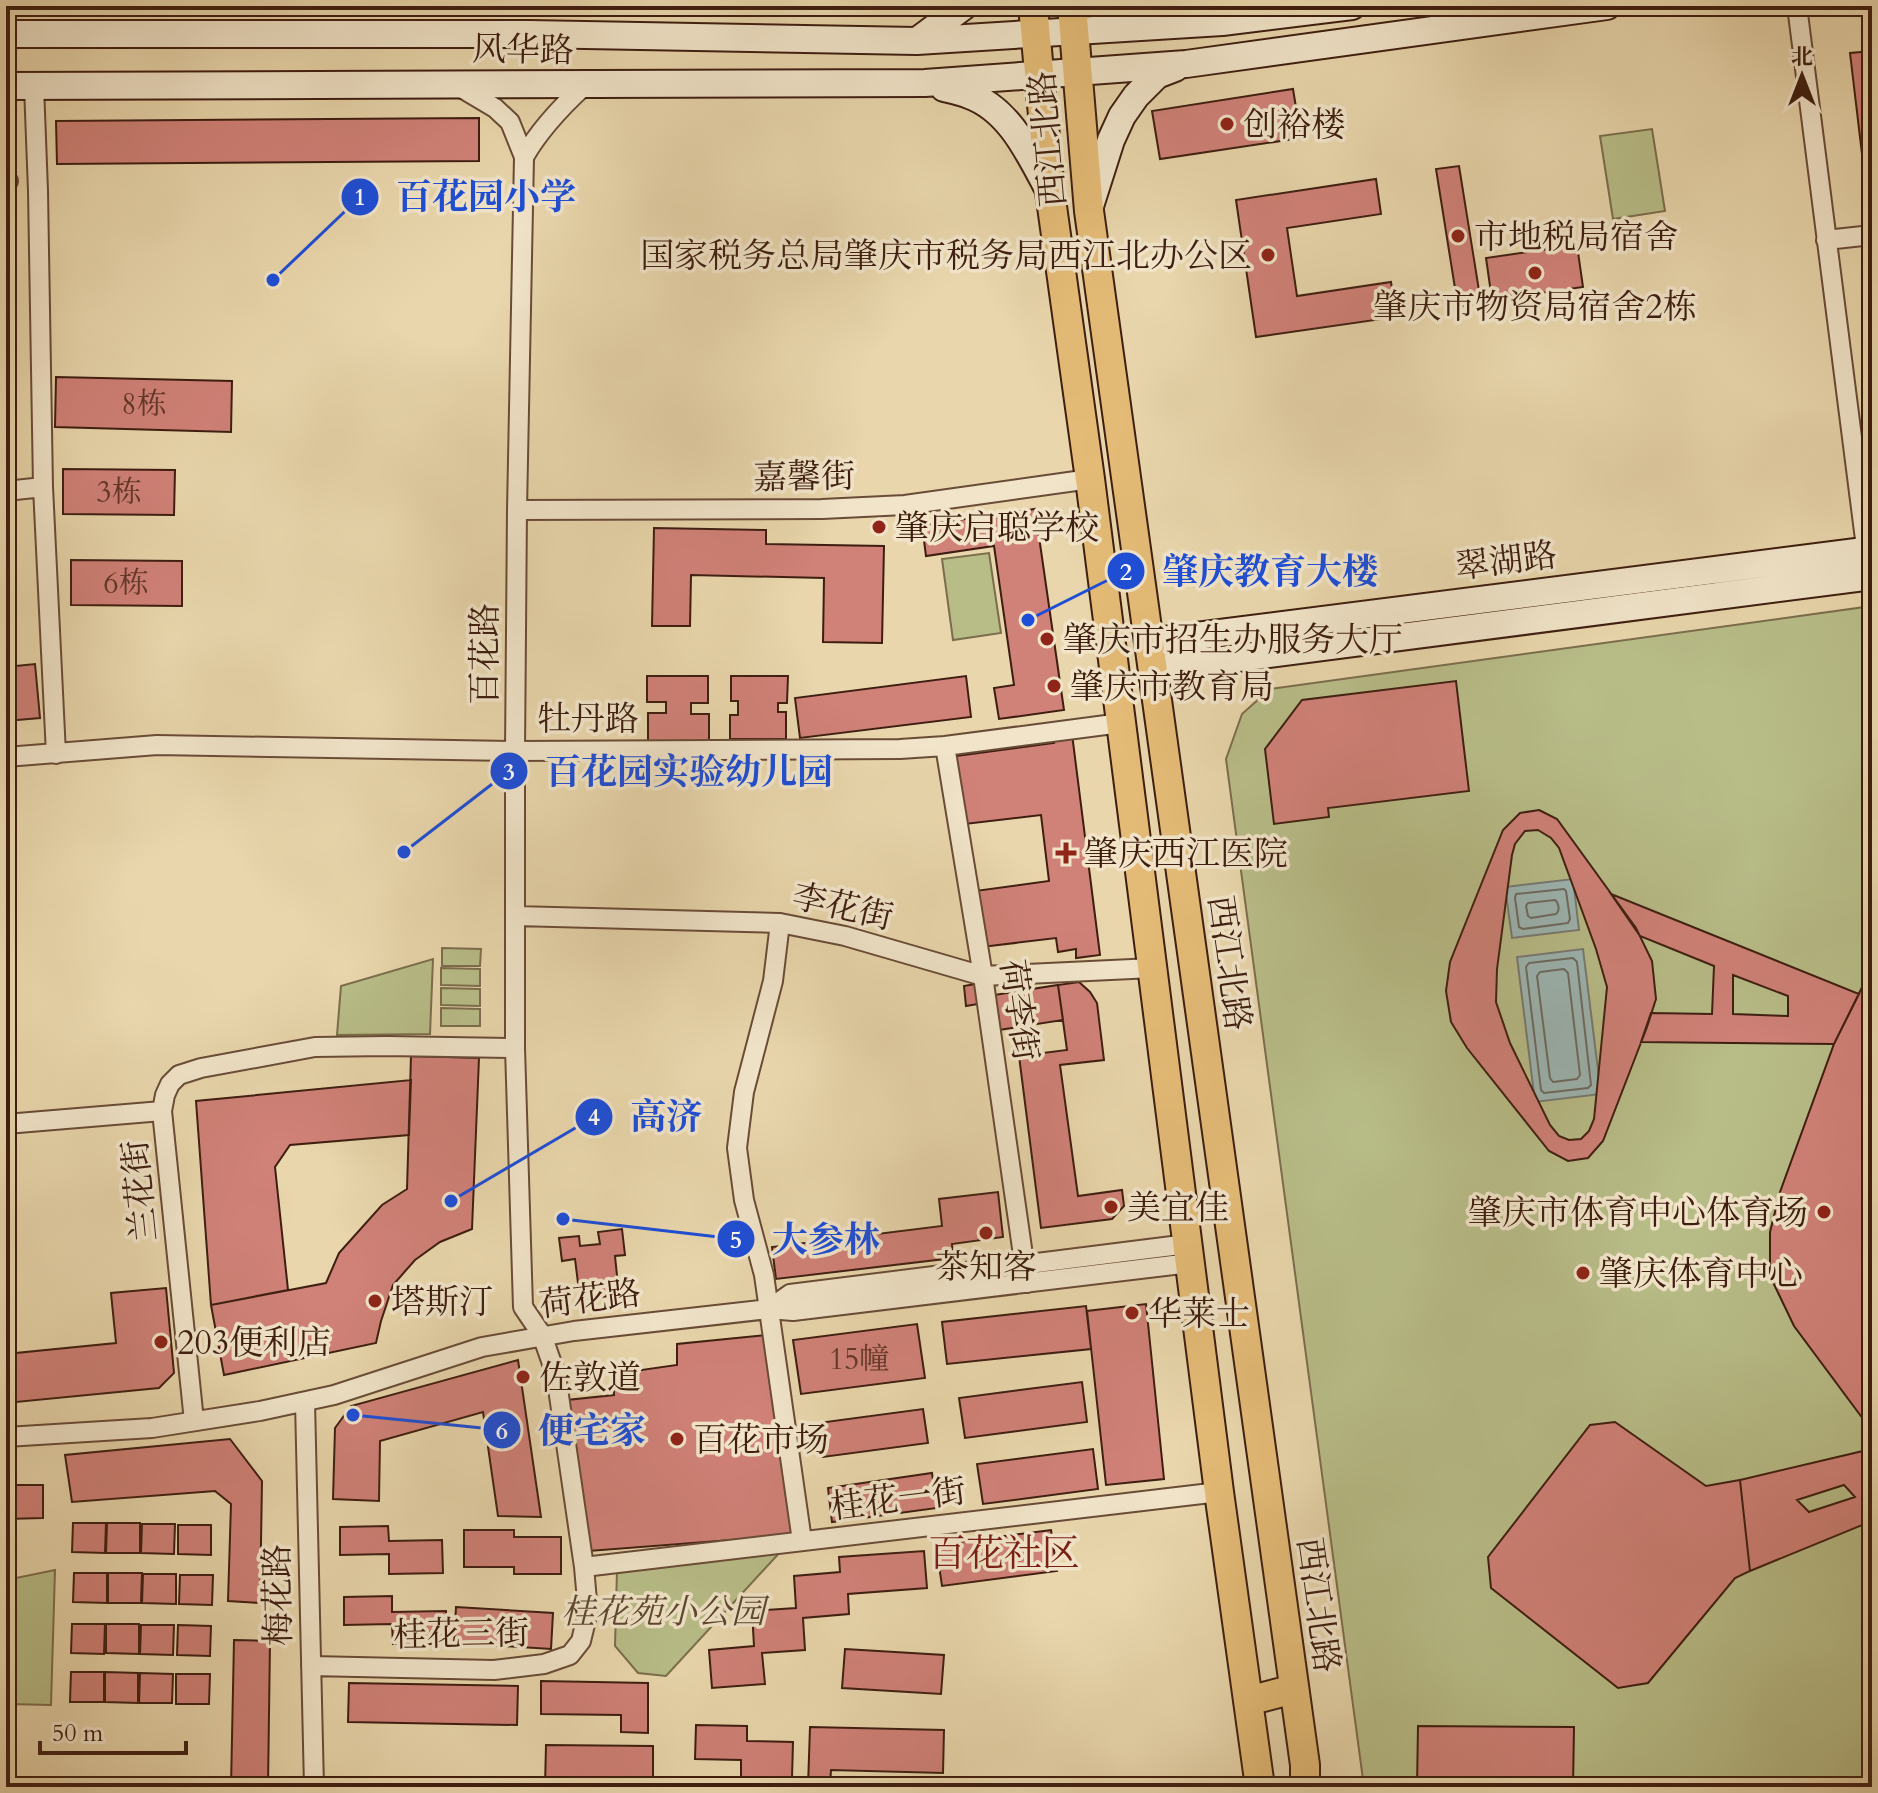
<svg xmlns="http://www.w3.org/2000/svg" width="1878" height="1793" font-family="Cardo,'Noto Serif SC',serif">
	<rect width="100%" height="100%" fill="#e9d6ac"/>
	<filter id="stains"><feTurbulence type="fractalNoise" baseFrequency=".0025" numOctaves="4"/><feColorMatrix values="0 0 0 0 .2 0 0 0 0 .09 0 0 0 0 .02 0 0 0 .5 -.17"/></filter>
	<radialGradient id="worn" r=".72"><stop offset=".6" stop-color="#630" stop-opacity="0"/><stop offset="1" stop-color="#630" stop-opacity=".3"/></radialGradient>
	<path fill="#b8bd88" stroke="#7b6e4c" stroke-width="2" d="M1652 129 1665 211 1613 219 1600 136Z
		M989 553 1001 633 953 640 942 559Z
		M1872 606V1787H1364L1226 759 1242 714 1270 689Z
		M442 948 481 949 480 966H442Z
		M433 959 430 1034 337 1035 341 986Z
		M441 968 480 969V986L441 985Z
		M441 988 480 989V1006L441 1005Z
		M441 1008 480 1009V1026H441Z
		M782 1550 666 1676 638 1673 615 1646 617 1570Z
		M55 1570 51 1705 7 1704 9 1655H6V1580Z"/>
	<path fill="#9cb6b4" stroke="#767972" stroke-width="2" d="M1573 879 1579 930 1512 938 1505 887Z
		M1583 949 1601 1094 1535 1102 1517 957Z"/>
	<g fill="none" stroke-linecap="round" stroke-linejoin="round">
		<path stroke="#6d6a62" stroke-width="2" d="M1564 889 1566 891 1570 919 1568 923 1523 929 1519 927 1515 898 1516 894Z
			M1555 900C1559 903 1560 911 1556 914L1531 918 1528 916 1526 906 1528 903Z
			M1573 958 1577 962 1591 1085 1588 1088 1544 1093 1541 1090 1526 967 1529 963Z
			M1564 969 1568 973 1580 1075 1577 1079 1553 1082 1550 1078 1537 976 1540 972Z"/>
	</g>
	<path fill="#d08178" stroke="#3e1e10" stroke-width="2" fill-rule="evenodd" d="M1872 51V213H1869L1850 53Z
		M1293 89 1301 138 1160 159 1152 111Z
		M479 118V161L57 164 56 121Z
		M6 122H14V159H6Z
		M1459 166 1481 303 1458 307 1436 169Z
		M1376 179 1381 214 1287 228 1297 296 1391 282 1396 317 1256 337 1236 200Z
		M1577 245 1583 287 1492 300 1486 258Z
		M56 377 232 381 231 432 55 427Z
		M63 469 175 470 174 515 63 514Z
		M1035 509 1064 710 999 719 994 688 1014 685 994 546 926 556 922 525Z
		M654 528 766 530V544L884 546 882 643 823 642 824 578 691 575 690 626H652Z
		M71 560 182 561V606L71 605Z
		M35 664 40 718 6 721V667Z
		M647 676H708V703H691V714H709V742H648V713H666V702H647Z
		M731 676H788L787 703H778V712H786V739H730V715H738V701H731Z
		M966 676 971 717 800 738 795 698Z
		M1456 681 1469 791 1328 808 1329 817 1274 824 1265 749 1302 700Z
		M1072 734 1100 955 1076 958V949L1058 952 1056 938 982 947 975 891 1049 881 1041 815 965 824 956 756 1054 743 1053 736Z
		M1539 810 1557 819 1636 928 1652 961 1656 999 1647 1027 1603 1141 1588 1158 1568 1161 1549 1151 1467 1048 1451 1022 1446 991 1450 962 1503 830 1520 813ZM1538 830 1551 838 1559 848 1596 949 1607 987 1594 1119 1589 1131 1581 1139 1569 1140 1559 1136 1550 1125 1510 1043 1496 1002 1497 969 1512 855 1515 844 1525 831Z
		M1611 894 1859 994 1834 1044 1641 1042 1651 1013 1712 1014 1714 966 1640 936ZM1733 975 1788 996V1016L1733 1014Z
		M1872 967V1431L1794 1326 1770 1276V1232L1780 1192 1834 1044Z
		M1079 982 1090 992 1097 1003 1104 1060 1060 1065 1078 1196 1122 1190 1124 1206 1112 1219 1041 1228 1019 1056 1067 1050 1058 985Z
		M975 984 978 1004 966 1006 964 986Z
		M1058 985 1063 1020 999 1030 994 995Z
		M411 1056 479 1058 472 1229 440 1242 415 1260 393 1285 381 1321 376 1343 224 1375 211 1305 326 1283 339 1253 382 1205 407 1189Z
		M411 1080 409 1135 290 1145 275 1167 288 1290 211 1305 196 1101Z
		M998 1192 1003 1237 952 1244 953 1258 776 1279 772 1247 942 1226 939 1199Z
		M622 1229 625 1255 615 1256 619 1295 580 1299 575 1259 562 1261 559 1238 579 1236 580 1246 600 1244 598 1232Z
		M166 1288 174 1373 159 1388 6 1403V1354L116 1343 111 1293Z
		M1146 1304 1164 1479 1106 1485 1087 1311Z
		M1086 1306 1091 1349 947 1364 942 1322Z
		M917 1324 925 1378 801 1394 793 1340Z
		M767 1335 795 1535 589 1551 567 1400 614 1395 613 1374 677 1365V1344Z
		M518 1360 541 1517 498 1516 483 1412 380 1441 379 1501 333 1499 335 1428 351 1406Z
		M1082 1382 1087 1422 965 1438 959 1398Z
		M923 1409 928 1443 823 1457 818 1423Z
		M1615 1422 1706 1486 1740 1480 1750 1571 1735 1578 1648 1683 1618 1688 1491 1588 1488 1557 1590 1425Z
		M230 1439 262 1481 260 1603 228 1601 231 1504 215 1491 72 1502 65 1455Z
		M1872 1445V1521L1750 1571 1740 1480 1867 1450ZM1844 1485 1855 1497 1809 1512 1797 1500Z
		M1093 1449 1098 1489 983 1504 977 1464Z
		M932 1473 937 1508 832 1522 828 1488Z
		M6 1485H43V1518L6 1519Z
		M73 1523H106L105 1553 72 1552Z
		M107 1523H140V1553H106Z
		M142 1524H175L174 1554 141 1553Z
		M178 1525H211V1555L178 1554Z
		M388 1526 389 1541 442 1540 443 1573 389 1574V1554L340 1555V1527Z
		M464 1530H514V1537H561V1574H514V1567H464Z
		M1051 1530 1057 1571 942 1586 936 1545Z
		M924 1551 927 1588 848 1594 849 1614 803 1618 805 1650 762 1653 765 1684 712 1688 709 1650 754 1646 752 1611 796 1608 794 1576 840 1572 839 1557Z
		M74 1573H107V1603L73 1602Z
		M108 1573H142L141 1603H108Z
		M143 1574H176V1604L142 1603Z
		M180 1575H213L212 1605 179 1604Z
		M392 1596V1612L446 1611 447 1644H393L392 1624 344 1625V1597Z
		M456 1607 553 1613 551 1649 454 1643Z
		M72 1624H105L104 1654 71 1653Z
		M106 1624H139V1654L106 1653Z
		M141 1625H174L173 1655 140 1654Z
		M178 1625 211 1626 210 1656 177 1655Z
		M234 1640 270 1641 268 1787H231Z
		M845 1649 944 1655 941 1694 842 1688Z
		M71 1672H104V1702H70Z
		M105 1672 138 1673V1703L105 1702Z
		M140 1673 173 1674 172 1703H139Z
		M176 1674H210L209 1704H176Z
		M541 1681 648 1683V1733L621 1732V1715L541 1714Z
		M349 1683 518 1686 517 1725 348 1722Z
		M696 1725 747 1726V1741L793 1742 792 1778 741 1777V1760L695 1759Z
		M1418 1726 1574 1727 1573 1787H1417Z
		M810 1727 944 1730 943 1773 831 1770 830 1787H808Z
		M546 1745 653 1746V1787H545Z"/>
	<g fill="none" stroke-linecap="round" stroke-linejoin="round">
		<g stroke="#694c37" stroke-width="22">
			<path id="street" d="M1797 6 1868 563
				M34 86 38 191 43 487 56 754
				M458 86 495 108 510 122 524 157
				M6 181H8
				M1826 240 1872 235
				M6 491 43 487
				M517 510 822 509 905 505 1090 479
				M945 746 983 976 1027 1283
				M6 757 157 745 515 751 900 749 945 746 1121 723
				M516 916 780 923 845 936 983 976 1153 968
				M780 923 773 981 744 1092 737 1148 744 1200 764 1275 802 1541
				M6 1124 162 1111
				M769 1309 790 1294 1188 1244
				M305 1402 314 1787
				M194 1421 162 1111 165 1095 170 1084 179 1075 201 1068 315 1047 387 1046 515 1048
				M6 1437 152 1428 260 1411 334 1395 482 1347 574 1331 769 1309 793 1311 1190 1263
				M584 1567 1219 1492
				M311 1666 494 1670 544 1664 570 1655 581 1641 588 1612 584 1567 556 1375 542 1335 523 1307 515 1048V751L517 510 524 157C540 129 561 107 584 86"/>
		</g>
		<g stroke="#3e1e10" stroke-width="30">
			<path id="secondary" d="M6 34H530L917 41 1222 22 1352 6
				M917 41 964 6
				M6 86 925 83 1186 64 1607 6
				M944 88C952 90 961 92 969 95 1011 110 1030 156 1050 192
				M1090 206 1111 140 1122 116 1136 96 1157 75 1175 68
				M1149 642 1872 550
				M1153 669 1872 576"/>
		</g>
		<g stroke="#3e1e10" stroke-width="32">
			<path id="primary" d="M1033 6 1050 192 1090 479 1219 1492 1260 1787
				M1072 6 1089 211 1305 1765V1787
				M1248 1701 1294 1689"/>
		</g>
		<use href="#street" stroke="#f1e4c9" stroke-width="18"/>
		<use href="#secondary" stroke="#f1e4c9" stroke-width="26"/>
		<use href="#primary" stroke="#e4bb76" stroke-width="28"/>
	</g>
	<g fill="#8f2418" stroke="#f1e4c9" stroke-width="3">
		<circle cx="1227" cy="124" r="8"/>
		<circle cx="1458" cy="236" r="8"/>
		<circle cx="1268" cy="255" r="8"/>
		<circle cx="1535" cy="273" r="8"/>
		<circle cx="879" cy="527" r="8"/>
		<circle cx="1047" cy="639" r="8"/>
		<circle cx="1054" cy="686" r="8"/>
		<path d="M1062 841h8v8h8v8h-8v8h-8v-8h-8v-8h8z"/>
		<circle cx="1111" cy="1207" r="8"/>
		<circle cx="1824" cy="1212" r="8"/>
		<circle cx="986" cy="1233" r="8"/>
		<circle cx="1583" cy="1273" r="8"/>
		<circle cx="375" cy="1301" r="8"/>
		<circle cx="1132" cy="1313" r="8"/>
		<circle cx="161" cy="1342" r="8"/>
		<circle cx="523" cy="1377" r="8"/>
		<circle cx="677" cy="1439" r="8"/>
	</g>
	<g text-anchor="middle" stroke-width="7" stroke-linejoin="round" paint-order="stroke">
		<g font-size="30" fill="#62372a">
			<text x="144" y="414">8栋</text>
			<text x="119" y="502">3栋</text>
			<text x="126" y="593">6栋</text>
			<text x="859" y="1369">15幢</text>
		</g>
		<g font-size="34" fill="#3e1e10" stroke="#f1e4c9">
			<text transform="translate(523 49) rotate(1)" y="12">风华路</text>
			<text transform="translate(1047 139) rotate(-95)" y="12">西江北路</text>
			<text transform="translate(804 476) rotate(-1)" y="12">嘉馨街</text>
			<text transform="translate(1506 560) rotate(-7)" y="12">翠湖路</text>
			<text transform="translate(484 654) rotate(-90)" y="12">百花路</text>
			<text x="588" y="730">牡丹路</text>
			<text transform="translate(843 906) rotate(13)" y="12">李花街</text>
			<text transform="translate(1230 963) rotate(82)" y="12">西江北路</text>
			<text transform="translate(1020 1010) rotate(82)" y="12">荷李街</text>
			<text transform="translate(139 1191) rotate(-96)" y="12">兰花街</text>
			<text transform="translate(590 1298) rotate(-7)" y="12">荷花路</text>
			<text transform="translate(898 1498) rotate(-7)" y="12">桂花一街</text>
			<text transform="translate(277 1595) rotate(-91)" y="12">梅花路</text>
			<text transform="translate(1319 1605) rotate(82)" y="12">西江北路</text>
			<text transform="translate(461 1633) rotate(-1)" y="12">桂花三街</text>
		</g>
		<g font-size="34" fill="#3e1e10" stroke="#f1e4c9" text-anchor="start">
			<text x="1243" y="136">创裕楼</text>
			<text x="1474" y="248">市地税局宿舍</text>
			<text x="1252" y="267" text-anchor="end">国家税务总局肇庆市税务局西江北办公区</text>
			<text x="1535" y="318" text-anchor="middle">肇庆市物资局宿舍2栋</text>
			<text x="895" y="539">肇庆启聪学校</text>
			<text x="1063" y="651">肇庆市招生办服务大厅</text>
			<text x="1070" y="698">肇庆市教育局</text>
			<text x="1084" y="865">肇庆西江医院</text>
			<text x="1127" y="1219">美宜佳</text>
			<text x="1808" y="1224" text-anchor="end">肇庆市体育中心体育场</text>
			<text x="986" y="1278" text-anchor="middle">茶知客</text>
			<text x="1599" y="1285">肇庆体育中心</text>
			<text x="391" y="1313">塔斯汀</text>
			<text x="1148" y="1325">华莱士</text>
			<text x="177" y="1354">203便利店</text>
			<text x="539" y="1389">佐敦道</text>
			<text x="693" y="1451">百花市场</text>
		</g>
		<g font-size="34" font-style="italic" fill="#5c462e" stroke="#f1e4c9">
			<text x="663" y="1623">桂花苑小公园</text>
		</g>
		<g font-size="38" fill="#7a1f14" stroke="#f1e4c9">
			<text x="1004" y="1566">百花社区</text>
		</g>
	</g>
	<path fill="none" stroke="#1d4ed8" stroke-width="3" d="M273 280L360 197M1028 620L1126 571M404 852L509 771M451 1201L594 1117M563 1219L736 1239M353 1415L502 1430"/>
	<g fill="#1d4ed8" stroke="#f1e4c9" stroke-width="3">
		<circle cx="273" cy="280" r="8"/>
		<circle cx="1028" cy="620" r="8"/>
		<circle cx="404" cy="852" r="8"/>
		<circle cx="451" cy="1201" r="8"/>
		<circle cx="563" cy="1219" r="8"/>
		<circle cx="353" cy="1415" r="8"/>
		<circle cx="360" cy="197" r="20"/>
		<circle cx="1126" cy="571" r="20"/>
		<circle cx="509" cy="771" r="20"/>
		<circle cx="594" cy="1117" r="20"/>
		<circle cx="736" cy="1239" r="20"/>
		<circle cx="502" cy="1430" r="20"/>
	</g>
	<g font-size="24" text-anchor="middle" font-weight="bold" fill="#fff">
		<text x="360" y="205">1</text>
		<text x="1126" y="580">2</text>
		<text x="509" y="780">3</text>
		<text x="594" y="1125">4</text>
		<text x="736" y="1248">5</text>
		<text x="502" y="1439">6</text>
	</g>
	<g font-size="36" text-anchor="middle" font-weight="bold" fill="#1d4ed8" stroke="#f1e4c9" stroke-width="7" stroke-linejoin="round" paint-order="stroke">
		<text x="486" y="209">百花园小学</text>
		<text x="1270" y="584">肇庆教育大楼</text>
		<text x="689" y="784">百花园实验幼儿园</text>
		<text x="666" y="1129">高济</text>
		<text x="826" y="1252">大参林</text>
		<text x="592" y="1443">便宅家</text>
	</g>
	<rect width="1878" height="1793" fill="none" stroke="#e9d6ac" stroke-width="32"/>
	<rect x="8" y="8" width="1862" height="1777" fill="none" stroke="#3e1e10" stroke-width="4"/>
	<rect x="16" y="16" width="1846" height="1761" fill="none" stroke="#3e1e10" stroke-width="2"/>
	<g transform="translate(1802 76)" stroke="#f1e4c9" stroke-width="6" paint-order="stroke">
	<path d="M0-6L14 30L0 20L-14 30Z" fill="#3e1e10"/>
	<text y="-12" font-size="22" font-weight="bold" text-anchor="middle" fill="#3e1e10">北</text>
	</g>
	<path d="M40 1741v12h146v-12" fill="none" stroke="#3e1e10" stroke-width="4"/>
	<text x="52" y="1741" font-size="24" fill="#3e1e10" stroke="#f1e4c9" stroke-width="6" paint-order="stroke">50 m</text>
	<rect width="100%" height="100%" filter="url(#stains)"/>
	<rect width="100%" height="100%" fill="url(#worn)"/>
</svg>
